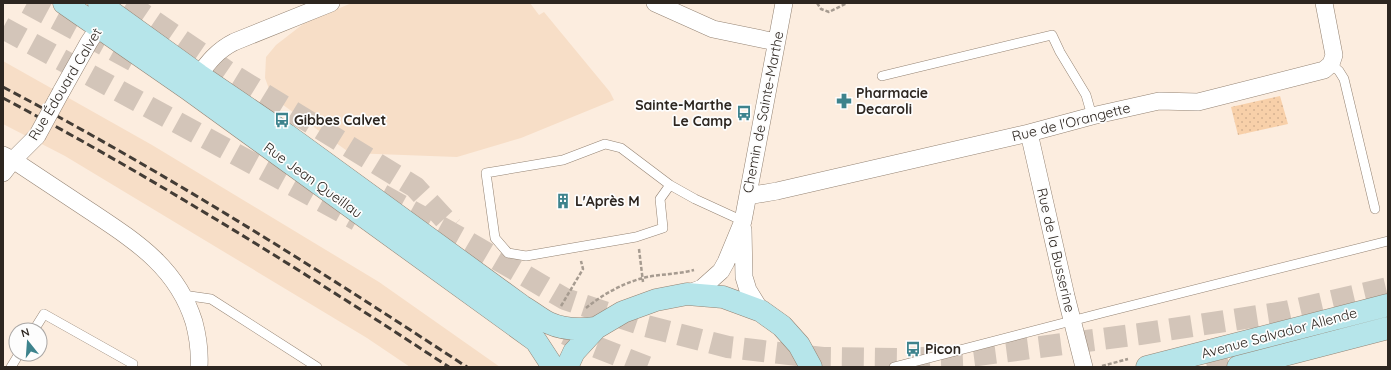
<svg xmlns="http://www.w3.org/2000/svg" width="1391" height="370" font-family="Quicksand,sans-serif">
	<defs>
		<pattern id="park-dots" width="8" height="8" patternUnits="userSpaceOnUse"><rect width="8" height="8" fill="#f8d0a9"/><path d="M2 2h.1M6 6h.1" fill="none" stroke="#d5b291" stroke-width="1.8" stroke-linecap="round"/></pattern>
	</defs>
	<rect width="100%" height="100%" fill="#fceddf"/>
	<path fill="#f7dec7" d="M352 3H530L539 15 544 12 610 92 614 100 521 138 457 157 350 153 272 97 265 78 266 57 276 45 307 21Z
		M3 61 152 145 379 282 500 367H410L367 338 65 156 3 124Z"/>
	<path fill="url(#park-dots)" d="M1280 96 1288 124 1238 135 1231 107Z"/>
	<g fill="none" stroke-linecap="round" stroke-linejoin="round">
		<path stroke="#d3c5b9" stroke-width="22" stroke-dasharray="22 11" stroke-linecap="butt" d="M27 3 134 61
			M127 3 231 74 415 187 452 227
			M3 28 357 220
			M382 195 464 240 565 299 646 326 728 347 823 358 898 359 970 356 1140 334 1285 312 1388 288
			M566 334 576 339 647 367
			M1207 367 1257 357"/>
		<g stroke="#948373" stroke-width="10">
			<path id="lane" d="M1331 64 1339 71 1344 79 1375 209
				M882 76 1052 35 1060 52 1086 95 1092 116
				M670 185 660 199 663 228 636 237 526 256 508 253 495 238 486 173 563 160 605 144 621 148 670 185 695 199 743 221
				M183 295 211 299 317 367
				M34 330 44 314 133 364 132 367
				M11 367 19 354
				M894 367 1102 313 1388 241"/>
		</g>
		<g stroke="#948373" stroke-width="18">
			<path id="street" d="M655 3 713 29 776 42
				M192 84C205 67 214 52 234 42L331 3
				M61 92 89 42 105 18
				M1029 133 1066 296 1084 367
				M3 155 13 160C39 177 64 194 90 211 135 241 177 267 194 322 198 337 200 351 199 367
				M3 173 13 160 37 136
				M748 196 777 191 1029 133 1092 116 1159 101 1198 102 1324 70 1331 64 1334 55 1324 3
				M743 229 744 277 748 290 761 311
				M687 294 702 288 721 271 726 262 743 221 784 3"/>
		</g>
		<g stroke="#948373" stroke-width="23">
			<path id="secondary" d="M64 3 188 89 536 341 553 367
				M99 3 199 75 287 135 522 306C531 311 540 319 549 323 564 330 580 330 596 328
				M567 367 574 352 596 328 623 312 656 300 687 294 723 297 761 311 782 326 799 345 811 367
				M1147 367 1388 305
				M1238 367 1388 328"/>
		</g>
		<path stroke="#a69b90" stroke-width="2.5" stroke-dasharray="4 2" stroke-linecap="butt" d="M817 3 821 9 829 12 847 3
			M639 249 643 282
			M561 306 583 269 581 261
			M586 308C603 294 625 282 647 277 663 274 679 274 694 270
			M1102 366 1128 359"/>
		<use href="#lane" stroke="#fff" stroke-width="9"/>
		<use href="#street" stroke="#fff" stroke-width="17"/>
		<use href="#secondary" stroke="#b6e5ea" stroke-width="22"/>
		<path stroke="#433c35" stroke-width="3" stroke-dasharray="8 4" stroke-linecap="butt" d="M3 87C163 171 316 268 467 367
			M3 98C156 179 304 272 449 367"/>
		<g stroke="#948373" stroke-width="18" stroke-linecap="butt">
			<path id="street-bridge" d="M37 136 61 92"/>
		</g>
		<use href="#street-bridge" stroke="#fff" stroke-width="17"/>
	</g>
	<defs>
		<g id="pharmacy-bare" transform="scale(1.2)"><path d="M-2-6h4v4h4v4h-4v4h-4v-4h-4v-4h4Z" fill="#3d838d" stroke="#fdfdfd" stroke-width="2.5" paint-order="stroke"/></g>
		<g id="bus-bare" transform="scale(1.2)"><path d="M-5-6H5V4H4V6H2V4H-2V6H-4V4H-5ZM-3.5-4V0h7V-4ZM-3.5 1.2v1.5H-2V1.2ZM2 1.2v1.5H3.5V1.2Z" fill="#3d838d" stroke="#fdfdfd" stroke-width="2.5" paint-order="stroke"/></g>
		<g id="building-bare" transform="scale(1.2)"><path d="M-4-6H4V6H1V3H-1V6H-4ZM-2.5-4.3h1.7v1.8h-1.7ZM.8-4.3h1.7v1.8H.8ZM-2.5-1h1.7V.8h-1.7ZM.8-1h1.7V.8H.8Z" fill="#3d838d" stroke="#fdfdfd" stroke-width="2.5" paint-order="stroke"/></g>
	</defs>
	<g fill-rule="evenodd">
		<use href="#pharmacy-bare" x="844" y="101"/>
		<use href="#bus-bare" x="744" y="113"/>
		<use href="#bus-bare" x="282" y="120"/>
		<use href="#building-bare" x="563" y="201"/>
		<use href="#bus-bare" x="913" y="349"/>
	</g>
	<g text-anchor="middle" stroke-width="3.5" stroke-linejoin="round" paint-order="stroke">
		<g font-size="14" fill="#2d2620" stroke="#fdfdfd">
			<text transform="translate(65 84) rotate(-59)" y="5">Rue Édouard Calvet</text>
			<text transform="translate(763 112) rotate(-79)" y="5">Chemin de Sainte-Marthe</text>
			<text transform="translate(1071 122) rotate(-14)" y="5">Rue de l'Orangette</text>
			<text transform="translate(313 180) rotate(36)" y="5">Rue Jean Queillau</text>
			<text transform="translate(1056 250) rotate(77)" y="5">Rue de la Busserine</text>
			<text transform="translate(1279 333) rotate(-15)" y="5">Avenue Salvador Allende</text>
		</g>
		<g font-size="14" font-weight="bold" fill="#2d2620" stroke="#fdfdfd" text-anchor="start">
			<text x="856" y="98">Pharmacie<tspan x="856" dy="16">Decaroli</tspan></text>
			<text x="732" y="110" text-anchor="end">Sainte-Marthe<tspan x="732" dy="16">Le Camp</tspan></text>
			<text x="294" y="125">Gibbes Calvet</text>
			<text x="575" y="206">L'Après M</text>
			<text x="925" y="354">Picon</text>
		</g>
	</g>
	<rect width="1391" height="370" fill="none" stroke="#2d2620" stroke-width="8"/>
	<g transform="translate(28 342) rotate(343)"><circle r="19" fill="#fdfdfd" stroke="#aaa7a5"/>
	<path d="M0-3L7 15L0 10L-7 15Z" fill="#3d838d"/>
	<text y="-6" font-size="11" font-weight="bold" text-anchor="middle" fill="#2d2620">N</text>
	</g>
</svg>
